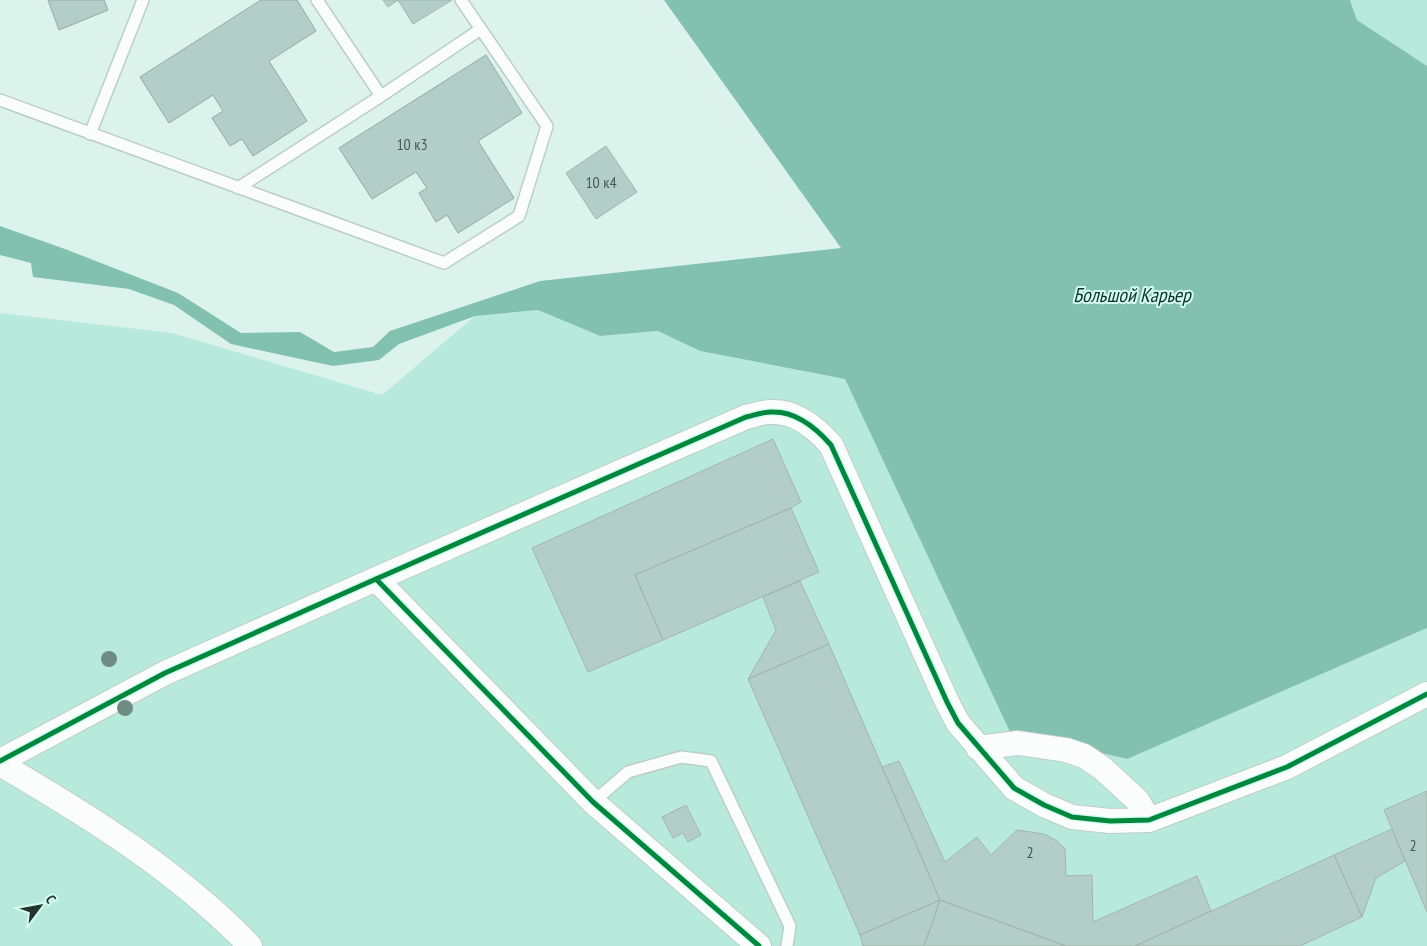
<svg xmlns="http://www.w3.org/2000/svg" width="1427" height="946" font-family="'PT Sans Narrow',sans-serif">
	<rect width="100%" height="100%" fill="#dcf3ec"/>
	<path fill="#b8eadb" d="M1350 0H1427V66L1357 20Z
		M538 310 600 336 658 331 700 351 845 379 1010 732 1126 759 1427 628V946H0V313L172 333 382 395 475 316Z"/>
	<path fill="#82c1b0" d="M664 0H1350L1357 20 1427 66V628L1127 759 1010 732 845 379 700 351 658 331 600 336 538 310 475 316 399 344 379 360 333 366 231 344 174 305 129 289 33 277 31 263 0 255V226L65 249 178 293 241 333 300 332 334 352 373 347 390 331 540 281 841 248Z"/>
	<path fill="#b3cec6" stroke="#a3b4af" d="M48 0H104L108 10 59 30Z
		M48 0H104L108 10 59 30Z
		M261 0H297L316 31 269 61 307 121 253 156 242 139 230 146 212 118 223 111 213 95 169 123 140 77Z
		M261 0H297L316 31 269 61 307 121 253 156 242 139 230 146 212 118 223 111 213 95 169 123 140 77Z
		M383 0H452L413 24 398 0 388 7Z
		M486 55 522 113 478 141 514 198 458 233 447 215 436 222 419 193 427 188 416 172 372 199 339 148Z
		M486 55 522 113 478 141 514 198 458 233 447 215 436 222 419 193 427 188 416 172 372 199 339 148Z
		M606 146 637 192 596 219 566 173Z
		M773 439 801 502 791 508 635 575 663 640 588 672 532 548Z
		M791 508 819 572 663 640 635 575Z
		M800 581 829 644 748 679 776 630 763 597Z
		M829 644 940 900 860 935 748 679Z
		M899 761 945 862 977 837 991 855 1017 830 1044 834 1057 841 1065 849 1066 876 1092 875 1093 922 1197 876 1211 911 1135 946H1066L940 900 882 767Z
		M1427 791V912L1384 810Z
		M686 805 701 835 688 842 683 833 673 838 662 817Z
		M1392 829 1405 861 1376 878 1362 917 1334 855Z
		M1334 855 1362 917 1300 946H1135Z
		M940 900 924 946H863L860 935Z
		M940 900 1066 946H924Z"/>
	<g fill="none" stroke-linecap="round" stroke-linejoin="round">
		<g stroke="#bccec8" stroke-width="14">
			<path id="lane" d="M381 96 481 29
				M0 100 444 263 519 216 547 126 461 0
				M90 134 143 0
				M238 188 381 96 317 0
				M593 802 628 772 681 757 711 761 790 926 787 946"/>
		</g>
		<g stroke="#bccec8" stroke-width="26">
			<path id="street" d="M376 579 593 802 759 946
				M978 748 1018 743 1066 750 1084 756 1102 768 1137 800 1149 820
				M0 761 165 673 376 579 746 417C755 415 765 411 774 412 797 412 816 428 831 445L947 702 958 723 1014 788 1044 805 1072 817 1110 821 1149 820 1287 767 1427 694
				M0 764C89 816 178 871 250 946"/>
		</g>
		<use href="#lane" stroke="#fafdfc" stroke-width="11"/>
		<use href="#street" stroke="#fafdfc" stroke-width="24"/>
		<g stroke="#d3fcef" stroke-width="8">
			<path id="cycleway" d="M376 579 593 802 759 946
				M0 761 165 673 376 579 746 417C755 415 765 411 774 412 797 412 816 428 831 445L947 702 958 723 1014 788 1044 805 1072 817 1110 821 1149 820 1287 767 1427 694"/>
		</g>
		<use href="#cycleway" stroke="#00873e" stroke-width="5"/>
	</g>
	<g fill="#6c8c84">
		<circle cx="109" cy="659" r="8"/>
		<circle cx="125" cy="708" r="8"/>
	</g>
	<g text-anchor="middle" stroke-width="4" stroke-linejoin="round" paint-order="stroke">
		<g font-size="16" fill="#475a54">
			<text x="412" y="150">10 к3</text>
			<text x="601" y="188">10 к4</text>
			<text x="1413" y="851">2</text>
			<text x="1030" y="858">2</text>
		</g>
		<g font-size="20" font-style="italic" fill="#0e352c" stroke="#d3fcef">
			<text x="1132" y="302">Большой Карьер</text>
		</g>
	</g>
	<g transform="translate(40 906) rotate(58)" stroke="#d3fcef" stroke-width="4" paint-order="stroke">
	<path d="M0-4L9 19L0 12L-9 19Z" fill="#23332e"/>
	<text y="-8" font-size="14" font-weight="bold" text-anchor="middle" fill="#23332e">С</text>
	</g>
</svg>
